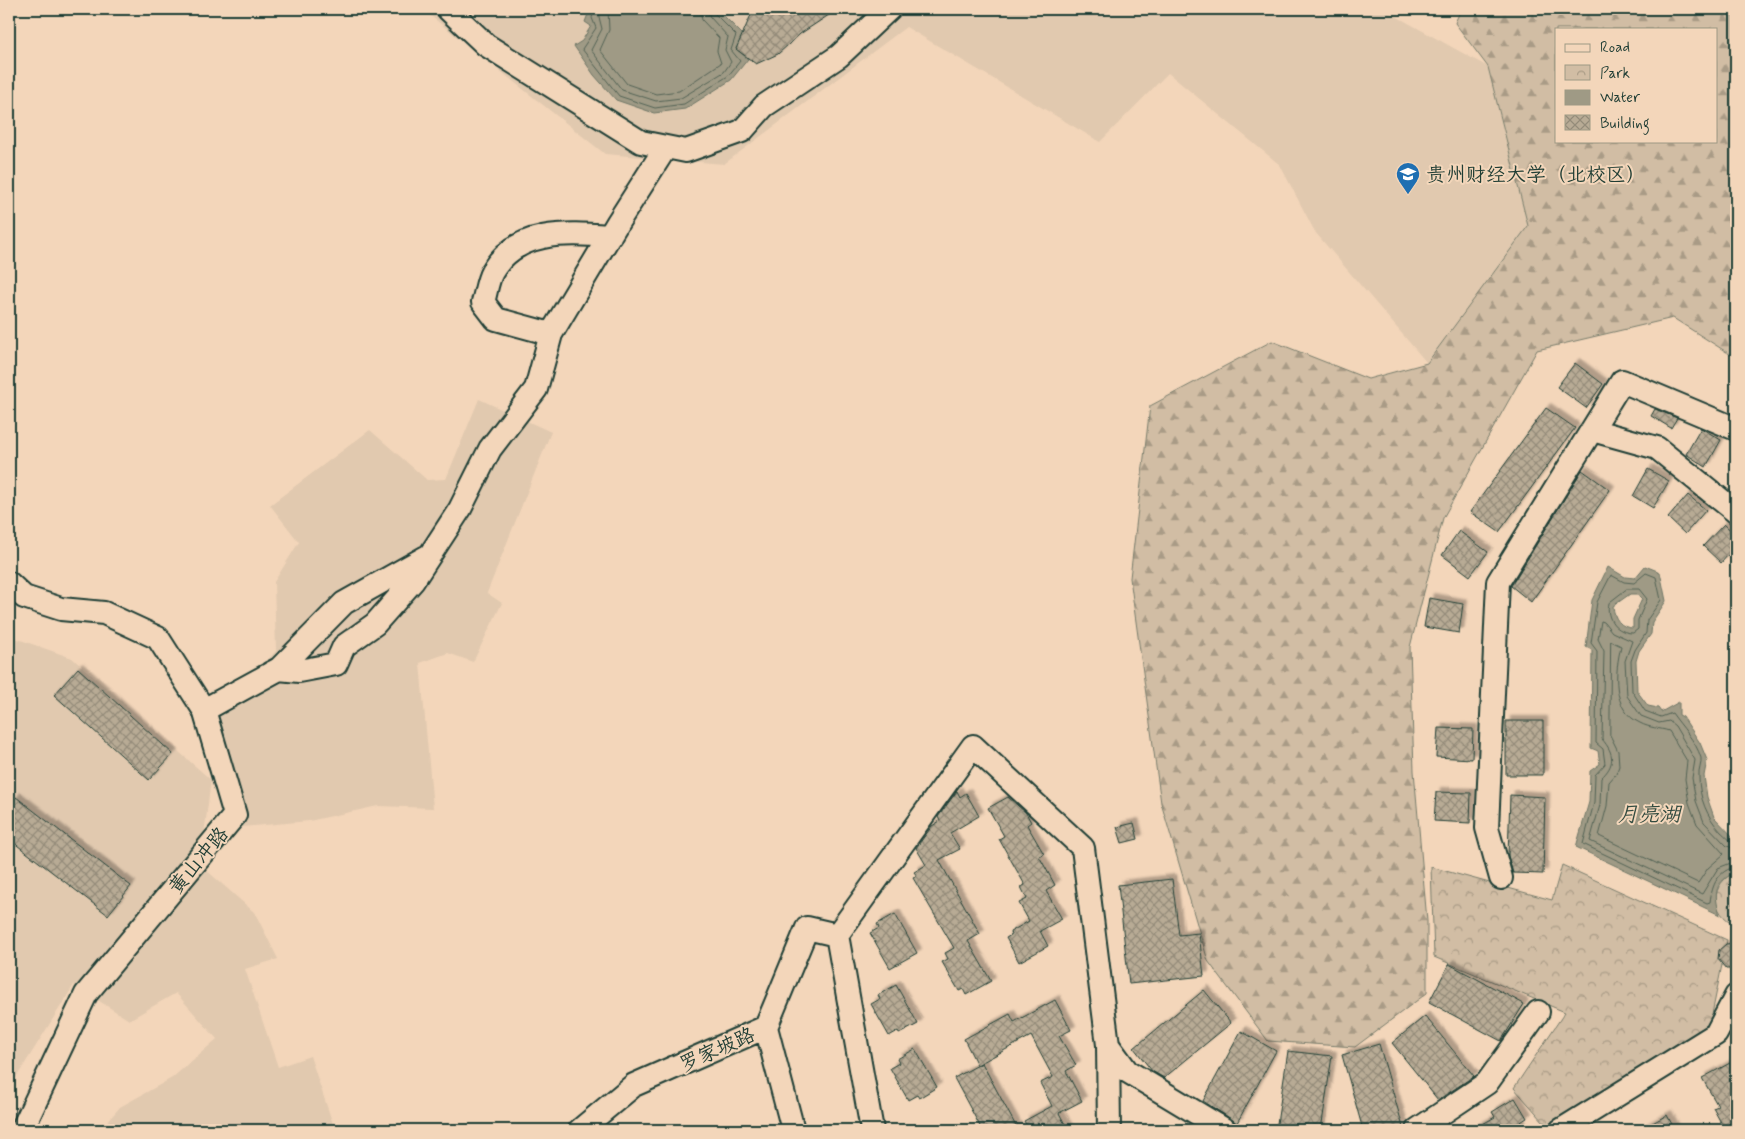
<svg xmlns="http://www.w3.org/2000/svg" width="1745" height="1139" font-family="Mynerve,'LXGW WenKai TC',sans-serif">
	<defs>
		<pattern id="forest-firs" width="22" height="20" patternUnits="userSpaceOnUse" patternTransform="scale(1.25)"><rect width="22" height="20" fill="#d1bda4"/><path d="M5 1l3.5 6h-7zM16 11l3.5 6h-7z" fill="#a99b86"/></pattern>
		<pattern id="park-crowns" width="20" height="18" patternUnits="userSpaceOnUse" patternTransform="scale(1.25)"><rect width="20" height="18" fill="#d1bda4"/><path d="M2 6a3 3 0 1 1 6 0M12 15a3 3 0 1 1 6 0" fill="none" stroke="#a99b86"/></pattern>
		<pattern id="building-cross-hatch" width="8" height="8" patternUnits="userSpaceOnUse" patternTransform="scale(1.25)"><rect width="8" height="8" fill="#b8ab95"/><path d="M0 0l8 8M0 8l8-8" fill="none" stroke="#958c7a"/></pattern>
		<filter id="shadow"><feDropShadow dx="4.5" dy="-4.5" stdDeviation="1" flood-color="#0004"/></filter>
	</defs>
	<rect width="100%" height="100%" fill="#f3d6ba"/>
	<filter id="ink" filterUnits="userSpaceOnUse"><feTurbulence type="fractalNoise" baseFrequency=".02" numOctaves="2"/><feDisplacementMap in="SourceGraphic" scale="10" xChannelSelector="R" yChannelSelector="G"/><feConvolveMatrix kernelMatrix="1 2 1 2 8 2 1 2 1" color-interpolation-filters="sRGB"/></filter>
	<g filter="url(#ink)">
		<path fill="#e1c9af" d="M422 9H1383L1488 67 1528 226 1427 363 1315 232 1280 165 1168 73 1100 142 906 27 724 164 605 154Z
			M479 399 551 432 487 593 502 603 473 662 448 653 420 663 433 808 378 806 309 821 242 827 215 716 276 651 274 582 299 542 270 505 370 430 427 480 446 479Z
			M9 636 72 658 211 780 204 835 188 854 255 913 278 959 245 969 278 1067 310 1056 335 1130H100L120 1107 172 1078 217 1039 176 993 129 1020 74 985 9 1089V769L12 767 9 753Z"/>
		<path fill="url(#forest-firs)" stroke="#787d6c" fill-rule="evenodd" d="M1461 9H1736V358L1673 318 1537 350 1443 518 1410 647 1414 771 1427 921V993L1355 1047 1268 1041 1208 961 1161 803 1130 578 1150 406 1272 341 1368 379 1427 363 1528 226 1488 67 1455 23ZM1556 29H1716V141H1556Z"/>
		<path fill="url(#park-crowns)" stroke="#787d6c" d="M1562 865 1727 940 1708 1034 1551 1130 1514 1088 1565 1012 1434 957 1431 867 1552 900Z
			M1736 872V925C1709 913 1710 883 1736 872Z"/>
		<path fill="#9f9a85" stroke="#6c7565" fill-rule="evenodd" d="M590 9H717L743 35 736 49 748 59 731 80 685 109 654 113 616 100 594 75 574 46 582 41 591 26 585 22Z
			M1645 566 1660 572 1666 601 1652 622 1651 634 1639 651 1636 661 1637 691 1648 706 1658 708 1661 712 1679 702V715L1683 717 1700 743 1707 760 1704 776 1707 797 1714 817 1736 840V872C1715 882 1713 892 1720 915L1576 847 1589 802 1590 771 1600 764 1598 751 1591 748 1592 650 1586 647 1592 600 1608 567 1625 577 1635 578ZM1630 594H1637L1642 599 1633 619V628C1620 628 1614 618 1613 606Z"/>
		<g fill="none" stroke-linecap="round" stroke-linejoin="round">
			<path stroke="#526254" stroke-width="1" d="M594 9 592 18 596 28 582 49 619 96 655 108 684 104 728 76 740 61 731 50 736 35 715 14 714 9
				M600 9 599 17 602 29 591 50 622 90 656 101 681 98 724 72 731 62 725 50 728 37 710 17 707 9
				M608 9 609 30 600 50 627 84 656 94 679 91 721 63 717 51 719 38 702 20 700 9
				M1627 589H1639L1647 599 1638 620V629L1633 633C1617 633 1605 619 1609 603Z
				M1611 641 1621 646C1615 671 1611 710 1640 723 1649 728 1660 728 1669 731L1687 761 1685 779 1689 803 1697 824 1724 854 1708 868 1698 883 1599 836 1607 806 1609 782 1616 774 1619 766 1618 751 1610 735Z
				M1736 843C1730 842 1726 836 1721 832 1707 817 1699 798 1699 777 1698 770 1702 764 1701 758 1696 741 1681 726 1672 713L1661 717 1645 711 1632 691 1631 661 1635 650 1646 633 1647 620 1661 600 1656 577 1646 573 1634 583 1624 582 1611 575 1597 602 1591 643 1597 651 1596 743 1603 749 1605 764 1595 775 1594 803 1583 844 1707 903 1710 902C1712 885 1718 870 1736 867
				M1736 849 1727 846 1704 822 1696 801 1692 778 1695 760 1675 726 1669 721 1659 723 1641 716 1627 696 1625 661 1632 641 1612 632 1604 622 1601 621 1598 639 1604 651 1602 739C1615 754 1615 765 1601 778L1600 805 1590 841 1702 894 1718 868 1736 861"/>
		</g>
		<path fill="url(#building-cross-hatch)" stroke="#1f3d34" filter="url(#shadow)" d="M758 9H838L800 34 778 54 756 64 736 49 750 17Z
			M1575 363 1603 384 1586 408 1557 387Z
			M1546 408 1575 428 1499 532 1470 512Z
			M1655 409 1677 418 1671 428 1651 416Z
			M1701 428 1721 440 1706 467 1686 454Z
			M1648 469 1669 481 1653 508 1633 496Z
			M1582 470 1610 490 1531 602 1511 586Z
			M1688 495 1706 510 1685 534 1668 518Z
			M1724 524 1736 535V546L1721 563 1703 546Z
			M1459 531 1488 552 1470 576 1442 555Z
			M1429 598 1463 604 1459 633 1424 627Z
			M78 668 173 754 149 780 54 695Z
			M1506 721H1543V775H1506Z
			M1438 728 1473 729 1472 759 1436 757Z
			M957 791 960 797 966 793 979 816 950 833 960 849 939 860 980 934 968 941 991 981 966 995 963 989 959 991 942 962 948 959 945 953 954 948 913 878 917 876 914 872 926 865 916 848 932 826 940 821 938 817Z
			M1436 792 1471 793 1470 823 1434 821Z
			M1510 795 1545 797 1543 874 1513 873 1508 856Z
			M16 797 131 886 108 915 9 839V807Z
			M1008 797 1026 813 1031 822 1027 825 1044 854 1039 856 1055 885 1046 891 1062 919 1040 931 1048 946 1019 962 1006 938 1011 935 1010 932 1029 921 1019 903 1027 899 1021 887 1025 885 999 839 1004 836 988 808Z
			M1134 823 1138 839 1122 843 1117 827Z
			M1172 879 1179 935 1199 933 1204 976 1129 984 1118 885Z
			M895 914 917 953 890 968 870 933 879 928 877 924Z
			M1736 943V969H1726L1718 959 1719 950 1726 944Z
			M1449 964 1524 1004 1501 1041 1429 1002Z
			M896 985 918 1024 899 1034 898 1031 889 1036 871 1004 880 999 878 995Z
			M1204 990 1231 1023 1164 1078 1152 1071 1134 1048Z
			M1055 1000 1071 1030 1059 1036 1076 1065 1066 1071 1082 1101 1059 1113 1068 1130H1029L1024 1121 1052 1106 1040 1083 1053 1077 1031 1036 977 1065 964 1039 1010 1014 1014 1022Z
			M1425 1016 1474 1076 1438 1100 1392 1043Z
			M1241 1031 1276 1051 1237 1123 1203 1101Z
			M1379 1044 1403 1127 1391 1130H1363L1342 1055Z
			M915 1049 937 1087 919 1098 917 1095 908 1100 890 1068 899 1063 897 1059Z
			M1288 1051 1332 1056 1321 1130H1276Z
			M982 1063 1018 1130H982L954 1078Z
			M1730 1063 1736 1074V1130H1725L1713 1108 1718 1106 1702 1078Z
			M1515 1098 1527 1118 1519 1123 1523 1130H1472L1495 1117 1492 1112Z
			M1667 1115 1675 1130H1640Z"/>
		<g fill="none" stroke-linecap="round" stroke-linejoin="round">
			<g stroke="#1f3d34" stroke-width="26">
				<path id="minor" d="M448 9 486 45 641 142 686 151 742 131 764 106 839 56 889 9
					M551 334 496 319 483 302C486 293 487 281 492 272 516 229 567 233 610 236
					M1592 430 1657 448 1736 512
					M9 583 24 597 61 609 104 613 158 638 204 710 235 815 86 994 22 1130
					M271 673 279 669 344 603 426 557
					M204 710 279 669 299 671 336 664 344 646 375 624 413 581 460 509 490 449 536 389 551 334 618 222 666 147
					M1501 878 1487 828 1498 582 1622 381 1736 429
					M766 1027 792 1126 790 1130
					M1108 1045 1109 1130
					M580 1130 634 1085 766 1027 807 928 837 935
					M872 1130 837 935 973 746 1083 848 1108 1045 1127 1071 1225 1130
					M1417 1130 1487 1083 1538 1012
					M1561 1130 1716 1034 1736 996"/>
			</g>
			<use href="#minor" stroke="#f3d6ba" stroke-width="22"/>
		</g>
	</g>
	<defs>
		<g id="university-pin" transform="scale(1.25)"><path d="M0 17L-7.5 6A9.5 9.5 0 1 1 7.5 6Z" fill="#1f6fb2" stroke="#f3d6ba"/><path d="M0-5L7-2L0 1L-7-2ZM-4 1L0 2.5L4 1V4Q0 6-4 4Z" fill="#fff"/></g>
	</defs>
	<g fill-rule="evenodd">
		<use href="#university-pin" x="1408" y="174"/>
	</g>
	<g text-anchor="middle" stroke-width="4" stroke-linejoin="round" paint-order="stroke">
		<g font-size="20" fill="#1f3d34" stroke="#f3d6ba" text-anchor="start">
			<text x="1426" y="181">贵州财经大学（北校区）</text>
		</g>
		<g font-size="20" fill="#1f3d34" stroke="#f3d6ba">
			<text transform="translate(198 860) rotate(-50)" y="7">黄山冲路</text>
			<text transform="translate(717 1049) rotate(-24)" y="7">罗家坡路</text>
		</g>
		<g font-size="21" font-style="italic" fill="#324b40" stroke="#f3d6ba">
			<text x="1649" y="821">月亮湖</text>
		</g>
	</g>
	<rect width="1745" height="1139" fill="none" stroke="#f3d6ba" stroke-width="30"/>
	<rect x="15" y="15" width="1715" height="1109" fill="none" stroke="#1f3d34" stroke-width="2" filter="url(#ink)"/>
	<rect x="1555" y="28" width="162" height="115" fill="#f3d6ba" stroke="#9e9984"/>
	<rect x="1565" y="44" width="25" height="8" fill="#f3d6ba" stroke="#9e9984"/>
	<text x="1600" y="52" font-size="15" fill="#1f3d34">Road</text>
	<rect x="1565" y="65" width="25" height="15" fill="url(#park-crowns)" stroke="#9e9984"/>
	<text x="1600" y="78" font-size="15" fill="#1f3d34">Park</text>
	<rect x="1565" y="90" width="25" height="15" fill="#9f9a85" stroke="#9e9984"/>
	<text x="1600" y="102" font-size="15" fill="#1f3d34">Water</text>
	<rect x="1565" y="115" width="25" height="15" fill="url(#building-cross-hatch)" stroke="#9e9984"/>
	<text x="1600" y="128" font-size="15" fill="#1f3d34">Building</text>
</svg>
